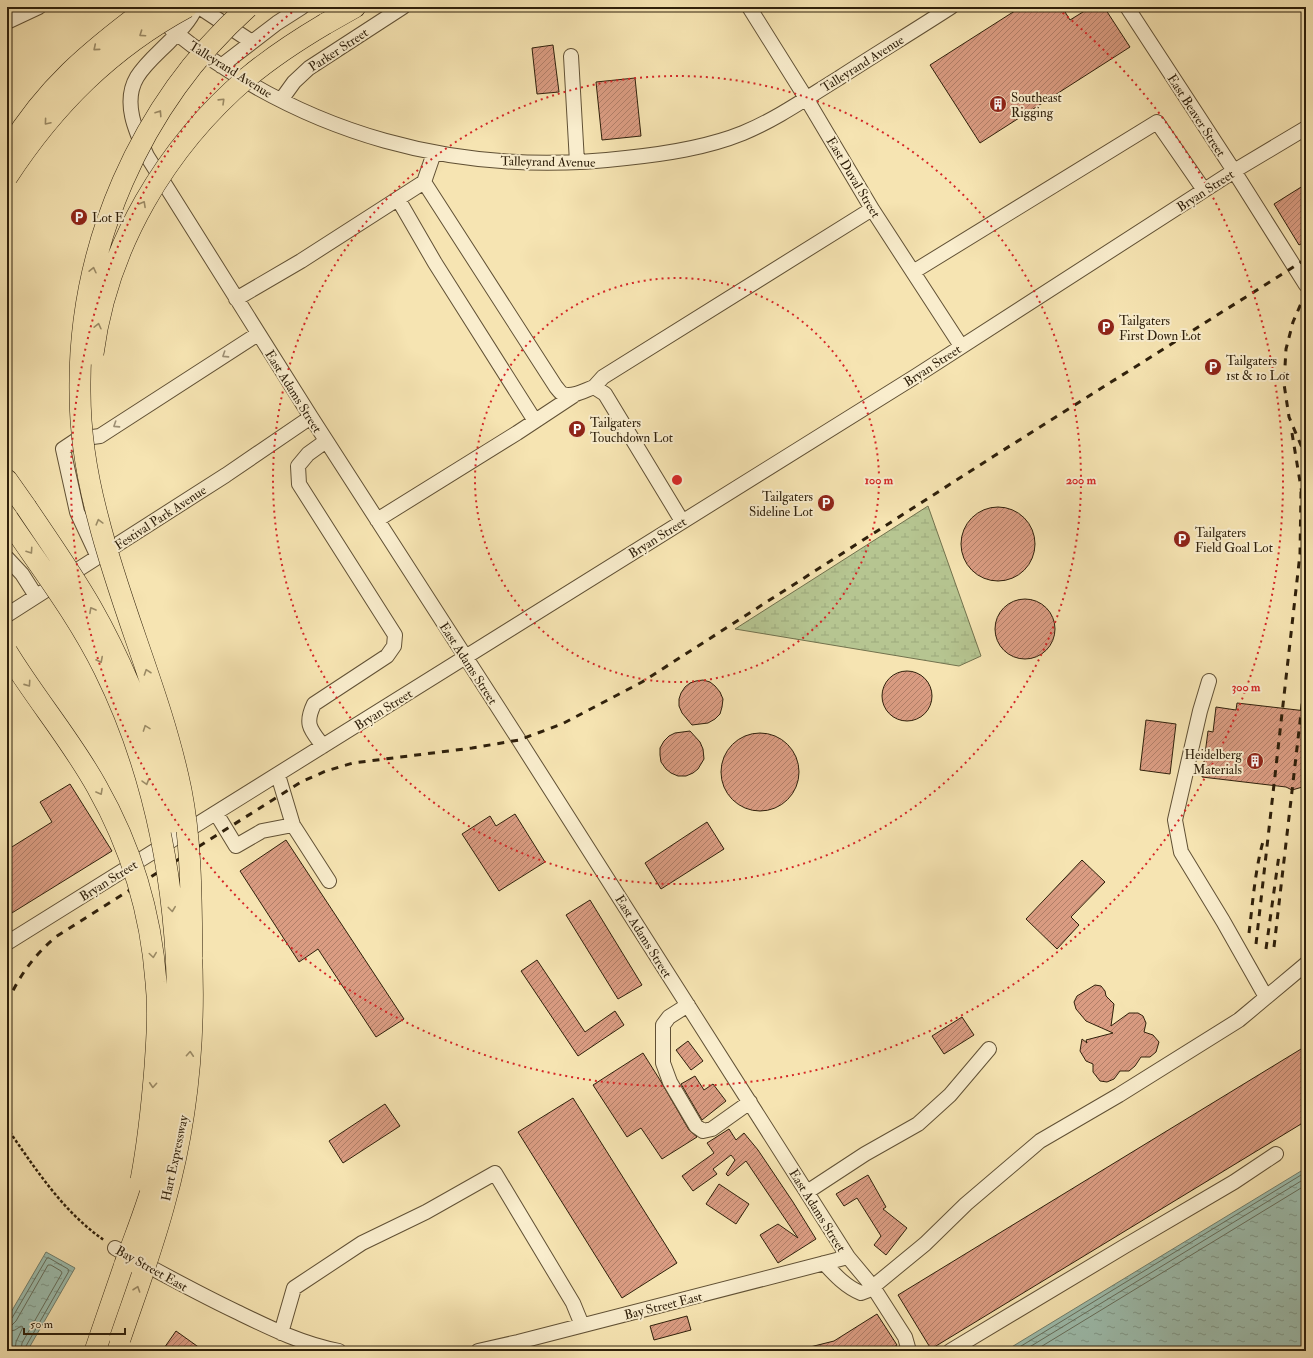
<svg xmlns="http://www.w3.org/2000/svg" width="1313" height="1358" font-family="'IM FELL Double Pica',serif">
	<defs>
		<pattern id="wetland-marsh" width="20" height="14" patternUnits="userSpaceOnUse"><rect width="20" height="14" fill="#b6c591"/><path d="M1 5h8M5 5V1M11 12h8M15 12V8" fill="none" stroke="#9da97c"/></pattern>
		<pattern id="water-ripples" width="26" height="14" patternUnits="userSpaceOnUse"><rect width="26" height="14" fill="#9dbeaf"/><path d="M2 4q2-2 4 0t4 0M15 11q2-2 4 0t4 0" fill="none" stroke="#809a8d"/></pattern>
		<pattern id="building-hatch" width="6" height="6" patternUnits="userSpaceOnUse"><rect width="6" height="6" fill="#da9c82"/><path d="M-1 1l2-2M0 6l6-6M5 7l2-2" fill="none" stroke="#b17f69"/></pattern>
	</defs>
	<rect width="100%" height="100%" fill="#f6e4b2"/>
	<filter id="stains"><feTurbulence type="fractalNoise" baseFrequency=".005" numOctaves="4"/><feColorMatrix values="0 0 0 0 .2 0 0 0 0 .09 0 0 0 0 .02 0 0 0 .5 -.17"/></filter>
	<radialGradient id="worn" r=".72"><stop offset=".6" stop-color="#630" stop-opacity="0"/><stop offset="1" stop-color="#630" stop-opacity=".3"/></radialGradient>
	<path fill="url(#wetland-marsh)" stroke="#72724e" d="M928 506 981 656 959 666 735 629Z"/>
	<path fill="url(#water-ripples)" stroke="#717f6d" d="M1306 1168V1351H1005Z
		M46 1252 75 1268 29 1348 34 1351H7V1319Z"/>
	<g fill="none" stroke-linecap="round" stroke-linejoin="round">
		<path stroke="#666f5d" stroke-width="1" d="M7 1321 12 1318 47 1258H49L68 1269 69 1271 26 1346V1351
			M7 1326 12 1325 16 1321 48 1265H51L61 1271 62 1273 22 1343 21 1351
			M7 1332 15 1330 21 1326 23 1327 16 1342 15 1351
			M1013 1351 1306 1172
			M1023 1351 1306 1178
			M1034 1351 1306 1185"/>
	</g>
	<path fill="url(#building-hatch)" stroke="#2f200b" d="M1021 7H1062L1070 20 1091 7H1104L1130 47 980 143 930 65Z
		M553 45 559 92 537 94 532 48Z
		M635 78 641 136 602 140 596 82Z
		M1306 184V241L1299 245 1274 204Z
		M961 544a37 37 0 1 1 74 0a37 37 0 1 1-74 0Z
		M995 629a30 30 0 1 1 60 0a30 30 0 1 1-60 0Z
		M882 696a25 25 0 1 1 50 0a25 25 0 1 1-50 0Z
		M703 680 710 682 715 686 720 692 723 699 722 707 720 714 715 719 708 723 692 725 682 713 679 706V699L681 693 685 687 690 683 696 681Z
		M1237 703 1306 711V722L1303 742 1306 745V786L1292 790 1286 787 1202 777 1208 731 1213 732 1216 707 1236 710Z
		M1146 720 1176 724 1170 774 1140 770Z
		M690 731 700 742 703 749 704 759 698 769 693 773 686 776H678L671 773 666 769 661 762 660 755V748L664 741 669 736 675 733Z
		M721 772a39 39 0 1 1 78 0a39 39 0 1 1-78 0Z
		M70 784 112 851 7 916V850L52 822 40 802Z
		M515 814 545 862 499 891 462 834 490 816 496 826Z
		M707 822 724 849 661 889 645 863Z
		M286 840 404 1019 376 1037 318 949 299 962 240 871Z
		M1082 860 1105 882 1071 917 1079 925 1057 949 1026 919Z
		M590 900 642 985 618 999 566 915Z
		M537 960 585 1032 615 1011 624 1025 578 1056 521 971Z
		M1095 985 1101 986 1105 991 1106 996 1114 1004 1111 1026 1129 1013H1138L1143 1016 1146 1023 1144 1032 1153 1035 1159 1042 1156 1052 1150 1057H1141L1135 1066 1129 1071H1120L1114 1079 1107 1082 1100 1081 1093 1072V1064L1086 1061 1080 1051 1082 1039 1087 1043 1086 1040 1113 1033 1086 1021 1076 1009 1074 1002 1077 996Z
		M962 1017 974 1035 944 1054 932 1036Z
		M688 1041 703 1061 691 1070 676 1050Z
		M1306 1046V1121L931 1349 898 1295Z
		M643 1053 660 1080 689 1130 697 1137 662 1159 641 1128 627 1137 593 1085Z
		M695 1076 704 1090 713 1084 726 1101 702 1120 681 1084Z
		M573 1098 677 1263 622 1298 518 1132Z
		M385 1104 400 1126 343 1163 329 1141Z
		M729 1129 736 1140 744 1133 758 1150 793 1202 816 1239 778 1263 760 1235 778 1224 798 1238 746 1161 728 1176 726 1174 735 1160 731 1155 713 1169 717 1174 693 1191 682 1176 714 1153 707 1143Z
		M868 1175 886 1207 883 1209 907 1228 886 1255 874 1245 881 1236 857 1198 844 1206 836 1194Z
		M719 1184 749 1204 736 1224 706 1204Z
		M877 1314 897 1345 888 1351H810V1347L834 1341Z
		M687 1316 691 1330 654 1340 650 1326Z
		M176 1331 204 1351H162Z"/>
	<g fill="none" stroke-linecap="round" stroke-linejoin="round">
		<g stroke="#615135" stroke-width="16">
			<path id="minor" d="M196 7C190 21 179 32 168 43 157 54 145 64 137 77 122 102 136 132 147 156L311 417 519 740 848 1257 873 1287 905 1337 909 1351
				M199 7 252 42
				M749 7 806 98 872 209 961 346
				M1127 7 1234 171 1306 285
				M7 22 39 7
				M171 29C302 135 459 178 626 158 665 154 706 148 743 133 777 119 808 97 839 78 876 54 914 31 951 7
				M571 56 577 162
				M221 66 277 23 302 7
				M281 100 294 82 309 68 403 7
				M424 182 556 387C558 389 560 393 563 394 572 398 585 390 594 387L605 394 682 521
				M398 199 435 263 535 421
				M913 272 1157 122 1204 190
				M236 299 301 261 424 182 434 153
				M594 387 603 377 872 209
				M377 520 517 433 573 396
				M98 557 77 512 63 449 78 439 100 436 258 334
				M7 558 22 574 36 596
				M7 615 226 475 311 417
				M1209 681 1200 711 1175 820 1181 852 1223 921 1266 997
				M323 746C311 730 304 725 314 704L387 656 394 646 395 635 299 484 298 466 308 454 326 441
				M278 775 293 825 329 881
				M216 813 236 846 262 831 293 825
				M7 943 916 376 1234 171 1306 128
				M688 1005 669 1017 663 1025V1063L670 1082 696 1126 703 1131 712 1129 750 1102
				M807 1192 865 1154 918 1124 950 1095 989 1049
				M115 1248C155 1270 195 1292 237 1312 270 1328 302 1344 339 1351
				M824 1263C835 1275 846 1287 861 1293L869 1290 925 1244 966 1204 1040 1141 1119 1095 1239 1020 1306 964
				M281 1333 294 1288 362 1243 426 1212 495 1173 573 1303 582 1325
				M478 1351 518 1342 848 1257
				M950 1351 1125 1246 1234 1182 1276 1154"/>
		</g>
		<g stroke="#2f200b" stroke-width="22">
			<path id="highway" d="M325 24 355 7
				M7 480 26 507
				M95 1351 125 1264"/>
		</g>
		<path stroke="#2f200b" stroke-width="2.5" stroke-dasharray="3 2" stroke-linecap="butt" d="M7 1128C35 1168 63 1212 104 1240"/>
		<use href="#minor" stroke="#f9edcd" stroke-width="14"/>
		<use href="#highway" stroke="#f6e4b2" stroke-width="21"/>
		<path stroke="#2f200b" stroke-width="3" stroke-dasharray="7 7" stroke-linecap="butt" d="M1306 292 1293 322 1286 349 1284 384 1289 417 1306 457
			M1292 433 1302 494
			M1249 933C1253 901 1255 869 1264 838
			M1256 944 1300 554 1301 490
			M1274 947 1306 670
			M1266 949 1279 855
			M7 1003C19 976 34 955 57 936L301 782 326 771 353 763 472 748 519 740 562 724 642 682 994 456 1306 259"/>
		<g stroke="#2f200b" stroke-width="22" stroke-linecap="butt">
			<path id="highway-bridge" d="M7 152C45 88 90 51 149 7
				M7 177C54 105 111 48 187 7
				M93 354C107 246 166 147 248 77 272 57 298 40 325 24
				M26 507C48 540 71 572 91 607 129 674 156 747 173 822
				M8 519C41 568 78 616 104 669 177 816 197 1011 157 1170 149 1202 136 1233 125 1264
				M7 652C35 698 71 740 97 787 131 847 151 914 156 982 159 1010 157 1038 155 1067 152 1105 148 1143 141 1180
				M192 958C191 901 192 846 181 790 162 697 121 610 98 518 87 477 80 434 80 392 78 247 140 104 248 7
				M120 1339C135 1295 152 1250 164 1205 188 1120 196 1032 191 944"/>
		</g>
		<use href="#highway-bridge" stroke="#f6e4b2" stroke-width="21"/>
	</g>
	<defs><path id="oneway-chevron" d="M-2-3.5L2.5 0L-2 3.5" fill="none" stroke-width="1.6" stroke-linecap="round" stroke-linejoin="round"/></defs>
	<g stroke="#9c8c67">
		<use href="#oneway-chevron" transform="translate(142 34) rotate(146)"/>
		<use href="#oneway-chevron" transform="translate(96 48) rotate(140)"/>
		<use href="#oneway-chevron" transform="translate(222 101) rotate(-44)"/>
		<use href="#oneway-chevron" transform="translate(159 113) rotate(-57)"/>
		<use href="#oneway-chevron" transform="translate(47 122) rotate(130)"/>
		<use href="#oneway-chevron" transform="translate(143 204) rotate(-61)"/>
		<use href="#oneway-chevron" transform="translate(93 270) rotate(-77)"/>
		<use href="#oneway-chevron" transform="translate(98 326) rotate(-77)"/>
		<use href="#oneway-chevron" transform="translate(99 522) rotate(-105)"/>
		<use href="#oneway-chevron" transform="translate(30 551) rotate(56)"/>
		<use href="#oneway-chevron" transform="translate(92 610) rotate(-119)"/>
		<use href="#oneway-chevron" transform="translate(100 660) rotate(63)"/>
		<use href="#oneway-chevron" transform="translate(147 672) rotate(-109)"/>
		<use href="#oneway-chevron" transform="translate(28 684) rotate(55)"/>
		<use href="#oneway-chevron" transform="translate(146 728) rotate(-110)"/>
		<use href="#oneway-chevron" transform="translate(146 782) rotate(74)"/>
		<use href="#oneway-chevron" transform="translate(100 792) rotate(61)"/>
		<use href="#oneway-chevron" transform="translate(172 909) rotate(83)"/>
		<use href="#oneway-chevron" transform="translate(153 955) rotate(82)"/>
		<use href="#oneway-chevron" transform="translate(190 1054) rotate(-86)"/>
		<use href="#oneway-chevron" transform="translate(153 1085) rotate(94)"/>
		<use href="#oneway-chevron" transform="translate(137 1289) rotate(-71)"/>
	</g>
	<g stroke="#9e9176">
		<use href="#oneway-chevron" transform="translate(225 355) rotate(147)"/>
		<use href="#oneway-chevron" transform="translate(116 425) rotate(147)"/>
	</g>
	<g fill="none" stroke="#d62828" stroke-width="2" stroke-dasharray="2 4">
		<circle cx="677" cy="480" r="202"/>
		<circle cx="677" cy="480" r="404"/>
		<path d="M1058 9A606 606 0 1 1 296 9"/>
	</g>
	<defs>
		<g id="building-disc" transform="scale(0.9)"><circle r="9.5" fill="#8f2418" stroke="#f9edcd"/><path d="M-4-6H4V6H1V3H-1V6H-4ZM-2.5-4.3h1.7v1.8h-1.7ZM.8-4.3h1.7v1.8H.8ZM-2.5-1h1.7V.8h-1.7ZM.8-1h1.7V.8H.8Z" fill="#fff"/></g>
		<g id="parking-disc" transform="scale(0.9)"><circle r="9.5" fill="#8f2418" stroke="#f9edcd"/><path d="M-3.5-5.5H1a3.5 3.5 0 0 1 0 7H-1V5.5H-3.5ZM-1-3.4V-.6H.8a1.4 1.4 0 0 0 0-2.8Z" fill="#fff"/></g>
	</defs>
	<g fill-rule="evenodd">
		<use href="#building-disc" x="998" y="104"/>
		<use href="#parking-disc" x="79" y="217"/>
		<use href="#parking-disc" x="1106" y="327"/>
		<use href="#parking-disc" x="1213" y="367"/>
		<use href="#parking-disc" x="577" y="429"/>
		<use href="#parking-disc" x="826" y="503"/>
		<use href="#parking-disc" x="1182" y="539"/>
		<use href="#building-disc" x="1255" y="761"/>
	</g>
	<g text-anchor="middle" stroke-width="4" stroke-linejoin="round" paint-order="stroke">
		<g font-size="13" fill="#2f200b" stroke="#f9edcd">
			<text transform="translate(338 49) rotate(-33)" y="5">Parker Street</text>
			<text transform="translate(862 63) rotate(-32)" y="5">Talleyrand Avenue</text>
			<text transform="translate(231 69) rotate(32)" y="5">Talleyrand Avenue</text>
			<text transform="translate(1197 115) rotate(57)" y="5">East Beaver Street</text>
			<text transform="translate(548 161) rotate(1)" y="5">Talleyrand Avenue</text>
			<text transform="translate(854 177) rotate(59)" y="5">East Duval Street</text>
			<text transform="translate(1205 190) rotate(-33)" y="5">Bryan Street</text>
			<text transform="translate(932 365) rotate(-33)" y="5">Bryan Street</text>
			<text transform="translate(294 391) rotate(58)" y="5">East Adams Street</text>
			<text transform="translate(160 517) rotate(-33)" y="5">Festival Park Avenue</text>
			<text transform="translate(657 537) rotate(-32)" y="5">Bryan Street</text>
			<text transform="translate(469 663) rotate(57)" y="5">East Adams Street</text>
			<text transform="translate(383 709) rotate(-32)" y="5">Bryan Street</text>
			<text transform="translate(108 880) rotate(-32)" y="5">Bryan Street</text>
			<text transform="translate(644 936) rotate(58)" y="5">East Adams Street</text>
			<text transform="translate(174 1158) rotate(-78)" y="5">Hart Expressway</text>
			<text transform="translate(818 1210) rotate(58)" y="5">East Adams Street</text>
			<text transform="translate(152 1268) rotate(29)" y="5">Bay Street East</text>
			<text transform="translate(663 1305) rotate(-14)" y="5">Bay Street East</text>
		</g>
		<g font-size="13" fill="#2f200b" stroke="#f9edcd" text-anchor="start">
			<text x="1011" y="102">Southeast<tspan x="1011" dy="15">Rigging</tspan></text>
			<text x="92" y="222">Lot E</text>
			<text x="1119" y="325">Tailgaters<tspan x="1119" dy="15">First Down Lot</tspan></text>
			<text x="1226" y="365">Tailgaters<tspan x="1226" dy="15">1st &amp; 10 Lot</tspan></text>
			<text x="590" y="427">Tailgaters<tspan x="590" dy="15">Touchdown Lot</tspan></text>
			<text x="813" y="501" text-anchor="end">Tailgaters<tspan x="813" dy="15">Sideline Lot</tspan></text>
			<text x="1195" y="537">Tailgaters<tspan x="1195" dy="15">Field Goal Lot</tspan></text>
			<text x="1242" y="759" text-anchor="end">Heidelberg<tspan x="1242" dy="15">Materials</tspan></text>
		</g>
	</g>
	<circle cx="677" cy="480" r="6" fill="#d62828" stroke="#f9edcd" stroke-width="2"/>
	<g font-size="12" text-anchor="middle" font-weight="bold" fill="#d62828" stroke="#f9edcd" stroke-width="4" stroke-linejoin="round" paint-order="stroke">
		<text x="879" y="484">100 m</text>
		<text x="1081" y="484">200 m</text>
		<text x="1246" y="691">300 m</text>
	</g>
	<rect width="1313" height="1358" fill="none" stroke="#f6e4b2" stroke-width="24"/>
	<rect x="8" y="8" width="1297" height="1342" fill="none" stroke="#2f200b" stroke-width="2"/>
	<rect x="12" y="12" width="1289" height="1334" fill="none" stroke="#2f200b"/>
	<path d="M24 1328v6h101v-6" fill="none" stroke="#2f200b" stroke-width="2"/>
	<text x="30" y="1328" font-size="12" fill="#2f200b" stroke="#f9edcd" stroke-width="3" paint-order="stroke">50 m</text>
	<rect width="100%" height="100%" filter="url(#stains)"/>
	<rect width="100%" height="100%" fill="url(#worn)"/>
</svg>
